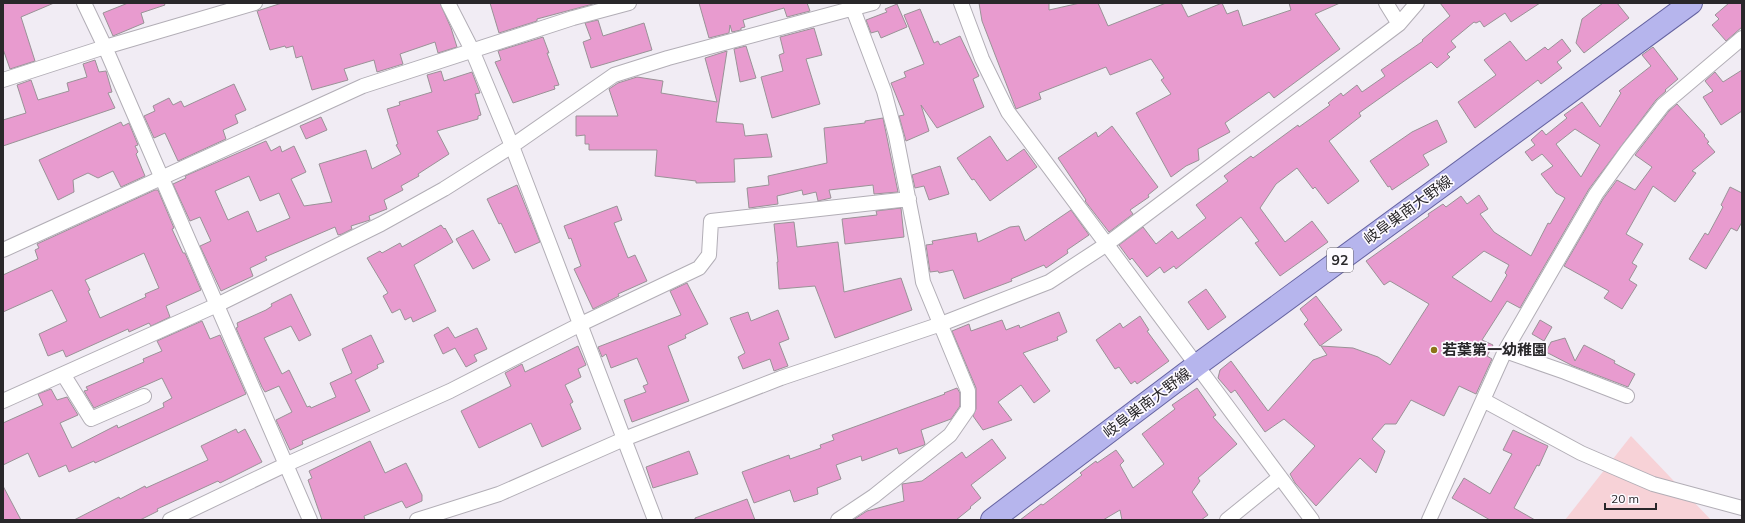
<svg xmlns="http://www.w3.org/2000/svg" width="1745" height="523" font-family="Mulish,'Noto Sans JP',sans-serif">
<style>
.green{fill:#f7d2d7}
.building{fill:#e89bcf;stroke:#9a9297;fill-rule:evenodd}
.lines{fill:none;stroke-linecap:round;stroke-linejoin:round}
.street-casing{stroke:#b2aeb6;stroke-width:16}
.primary-casing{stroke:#6563a1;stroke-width:24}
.street{stroke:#fff;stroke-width:14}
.primary{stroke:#b6b5ed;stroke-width:22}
.poi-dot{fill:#8c7417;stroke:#fdfaff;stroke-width:1.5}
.labels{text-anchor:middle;stroke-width:3.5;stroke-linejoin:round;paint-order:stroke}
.shield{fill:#fdfaff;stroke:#69666a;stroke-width:1}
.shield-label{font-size:14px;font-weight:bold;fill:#29272a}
.street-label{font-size:15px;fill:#29272a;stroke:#fdfaff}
.poi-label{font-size:15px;font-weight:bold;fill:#29272a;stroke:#fdfaff;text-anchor:start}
</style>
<rect width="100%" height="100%" fill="#f1ecf4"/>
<path class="green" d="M1631,436l80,84h-146z"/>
<path class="building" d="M3,3h51l-33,14 14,44 -25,8 -7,-20z
M128,3h36l1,2 -24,8 3,10 -31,13 -10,-23z
M282,3h158l11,25 6,19 -19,6 -3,-11 -35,12 3,10 -26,8 -3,-12 -30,9 4,11 -36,10 -10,-34 -6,2 -3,-12 -7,2 -1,-2 -15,4 -13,-39z
M490,3h102l1,1 -56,15v2l-38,12z
M699,3h108l3,8 -23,6 -3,-9 -41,12 2,7 -4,1v2l-9,2 -2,-7 -1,8 -20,5z
M979,3h70v7l31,-7h18l10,23 58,-23h15l7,14 34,-14 5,11 11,-4 5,16 48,-16 -2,-7h51l-25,11 25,35 -66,49 -5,-6 -44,31 5,9 -32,17 1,11 -13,6 -15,11 -35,-64 35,-19 -10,-14 3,-2 -13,-19 -41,16 -4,-8 -67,26 2,6 -25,10 -34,-88z
M1440,3h100l-29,19 -6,-9 -21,14 -4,-6 -4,2 -2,-1 -23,19 5,6 -9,7 3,3 -13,11 -6,-6 -72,51 2,3 -32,25 30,40 -31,23 -13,-17 -2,2 -16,-21 -21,16 -16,24 25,34 27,-21 16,21 -48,34 -25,-33 4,-2 -18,-24 -65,52 -2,-3 -10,7 -4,-6 -13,10 -15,-19 -2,2 -11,-15 24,-18 13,17 16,-13 6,8 28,-21 -10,-13 32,-24 -4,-5 27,-20 2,2 45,-33 1,2 31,-22 -2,-2 13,-10 2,3 14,-11 5,7 23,-16 -4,-6 42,-29 -1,-1 28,-24z
M1603,3h14l12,15 -45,35 -8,-10 6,-24z
M1729,3h13v24l-16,14 -14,-16 7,-6 -4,-4z
M897,4l10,23 -26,11 -3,-7 -7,2 -5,-13 21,-8 -2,-3z
M920,9l14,34 4,-2 2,4 20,-9 19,40 -6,3 11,28 -47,21 -16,-23 8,26 -23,10 -7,-25 5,-1 -13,-32 15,-6 -2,-5 20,-8 -20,-49z
M598,20l5,16 41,-13 8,27 -61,18 -8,-26 8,-3 -6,-16z
M814,28l8,27 -16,4 14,45 -48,14 -11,-41 22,-6 -4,-16 5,-2 -4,-16z
M543,37l6,16h-2l12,32 -5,1 1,3 -42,14 -18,-41 6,-2 -3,-9z
M1562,39l9,12 -14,11 5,6 -21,16 -3,-4 -63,48 -17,-26 38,-27 -12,-15 26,-19 16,20 19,-14 3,3z
M746,46l10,32 -16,4 -6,-33z
M1653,47l25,32 -13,11 1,1 -10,9 -67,89 -69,119 -13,-7 -25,39 11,5 -6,11 5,3 -16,35 -17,-8 -15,30 -33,-16 -15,24h-11l-13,15 13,12 -9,22 -16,-15 -44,48 -21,-23 -5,-9 25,-28 -31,-27 -19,13 -30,-42 -4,3 -13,-15 2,-8 11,-9 37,50 45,-51 14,-5 -6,-9 32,2 25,9 12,8 39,-61 -39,-23 -6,4 -18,-24 63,-45 -1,-2 15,-10 3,3 15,-11 6,8 12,-9 9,14 -8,5 14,18 37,24 17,-33 2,1 15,-26 -9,-5 -15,-19 12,-8 -11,-12 -10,7 -7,-9 10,-7 -4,-5 11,-10 4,5 21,-17 -3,-3 18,-13 18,25 21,-34 -2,-2 32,-25 -9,-11zM1575,129l25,16 -19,32 -25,-33zM1484,251l25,14 -4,8 2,2 -16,27 -39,-25z
M727,51l-11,71 27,2 2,12 22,-2 5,23 -38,2 1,23 -39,1v-2l-41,-5 2,-26h-68v-6h-4v-9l-9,1v-20h42l-9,-27 9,-6 19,-6 26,4 -2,12 56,9 -12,-44z
M95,60l4,12 7,-1 6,21 -4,1 7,15 -112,38v-26l23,-7 -9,-28 14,-5 7,20 31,-9 -2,-8 20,-6 -4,-13z
M1742,70v41l-21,14 -18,-28 10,-6 -8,-10 10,-9 8,10z
M441,71l3,10 28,-9 8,21 -5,1 6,21 -3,1v3l-41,12 12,23 -31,20 1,2 -18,10 2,4 -19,10 3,9 -18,7 1,4 -19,6 1,3 -10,5 -4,1 -3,-8 -70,30 2,3 -17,8 3,8 -32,15 -21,-45 11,-5 -11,-24 -10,4 -17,-37 13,-6 -1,-2 81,-35 5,10 9,-5 2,6 12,-6 12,26 -15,7 13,27 28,-4 -13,-38 47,-14 6,19 29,-15 -5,-9 2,-1 -11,-35 13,-4 -1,-3 33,-10 -5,-17zM249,176l11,25 19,-8 11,25 -33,14 -9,-21 -20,9 -13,-29z
M234,84l12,26 -11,5 3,8 -15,7 3,9 -48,22 -13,-28 -11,5 -10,-22 11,-5 -2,-5 16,-8 4,7 8,-4 3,6z
M1677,104l28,31 -1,1 5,6 -2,1 8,9 -23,19 4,2 -21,29 -22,-16 -27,48 17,10 -11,19 5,3 -8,14 8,5 -15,24 -18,-11 5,-7 -45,-25 39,-67 14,-19 18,10 17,-23 -17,-12 34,-44z
M321,117l6,13 -21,9 -6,-13z
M883,118l15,74 -24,2 -1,-9 -44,5 2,8 -13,3 -2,-9 -13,3 -1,-5 -25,6 1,8 -29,4 -2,-20 22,-3 -1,-9 59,-13 -3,-35 41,-5v-2z
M1437,120l10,22 -24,13 6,10 -37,25 -2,-4 -2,1 -18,-26 42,-29z
M121,122l2,4 6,-3 9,22 -3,1 3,6 -2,2 9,22 -24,11 -8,-16 -15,7 -10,-5 -15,7 1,12 -16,8 -19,-40z
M1112,126l46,61 -10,8 1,2 -19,13 3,4 -24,18 -24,-31 1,-1 -28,-42 38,-26 2,5z
M990,136l17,25 17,-12 13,18 -47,34 -16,-22 -2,1 -15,-22z
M940,166l9,28 -20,6 -5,-14 -9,2 -3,-13z
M517,185l23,57 -25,11 -14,-30 -2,1 -12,-25z
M1730,187l12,6v29l-5,9 -6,-3 -25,41 -17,-10 16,-26 3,2 15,-28 -2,-2z
M155,190h3l16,38 -2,1 11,24h2l16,37 -35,16 4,11 -19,9 -2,-3 -20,9 -1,-3 -62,28 -3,-7 -15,6 -9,-22 28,-13 -15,-31 -49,22v-37l35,-16 -3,-9 4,-2 -2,-4zM144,253l15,35 -14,6 1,3 -46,21 -12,-27 2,-1 -5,-10z
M617,206l5,14 -8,3 14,35 7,-3 12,26 -29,13 1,2 -26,13 -19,-40 7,-3 -10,-28 -2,1 -5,-13z
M901,208l3,29 -59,7 -3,-25 35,-4 -1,-4z
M1071,210l18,25 -22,15 1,3 -22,15 -2,-3 -33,14 1,2 -48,18 -11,-29 -14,3 -1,-2 -8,1 -4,-27 7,-1 -1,-3 44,-8 2,9 32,-15 9,-1 6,15z
M794,222l3,25 41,-5 6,50 57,-14 11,32 -77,28 -20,-52 -36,3 -2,-27h1l-4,-38z
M441,225l3,4 1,-1 8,14 -39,23 22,46 -23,11 -2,-5 -6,3 -5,-11 -8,4 -9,-17 5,-3 -21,-35 13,-7 2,2 18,-10 2,4z
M473,230l17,30 -17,9 -17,-30z
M687,283l21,41 -23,11 1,3 -18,8 21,55 -57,21 -8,-22 22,-8 -3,-6 5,-2 -11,-26 -26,10 -5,-14 -4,3 -4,-10 83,-32 -11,-24z
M1206,289l20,28 -18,13 -20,-28z
M291,294l20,41 -12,6 -8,-15 -27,12 18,36 7,-4 18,37 3,-1 1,2 25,-11 -6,-14 22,-10 -10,-24 29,-14 13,27 -7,3 1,3 -23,12 15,31 -68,30 1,3 -13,6 -14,-30 16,-8 -13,-26 -14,6 -3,-5 -26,-59 2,-1 -1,-4 29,-13 6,-4 -1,-2z
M1316,296l26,34 -22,16 -16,-22 4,-4 -8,-11z
M778,310l11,29 -10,4 9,23 -14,5 -4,-12 -27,10 -5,-12 7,-4 -15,-35 18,-6 3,9z
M1059,312l8,20 -10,5 1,3 -35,13 27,38 -16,12 -13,-18 -23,17 14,18 -29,10 -10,-14 3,-7v-21l-24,-57 17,-7 2,7 31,-11 4,10 13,-5 1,3z
M1140,316l9,14 -2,1 22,30 -32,23 -2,-3 -4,3 -12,-17 -4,2 -19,-29 24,-17 3,5z
M1540,320l12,7 -8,14 -12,-7z
M202,321l8,18 10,-4 26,59 -151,69 -1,-2 -25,11 -3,-7 -27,12 -11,-24 -25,12v-42l40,-18 -5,-11 13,-5 6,11 10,-3 11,18 -18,8 12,25 45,-23 1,3 46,-21 -1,-4 9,-5 -10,-20 -68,30 -10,-17 4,-1 -2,-3 58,-25 -1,-3 19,-8 -5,-10z
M448,327l7,11 22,-10 10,21 -13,6 3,6 -11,6 -11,-19 -12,6 -9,-19z
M1565,338l10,23 9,-16 31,16 -1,2 21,11 -7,13 -55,-21 -27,-14 5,-10z
M578,346l8,19 -8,4 3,8 -16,8 8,17 -3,2 11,25 -39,18 -11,-24 -52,25 -18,-37 50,-25 -6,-13 17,-9 3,8z
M957,388l3,5v13l-9,13 -30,11 4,14 -1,1 -25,9 -2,-6 -35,13 -1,-5 -25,9 5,14 -24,9 1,6 -24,8 -4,-12 -36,13 -12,-31 47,-17 1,4 31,-11 -1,-3 14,-5 -2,-5 113,-41 -1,-1z
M1197,388l19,27 -3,2 24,27 -39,34 2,3 -8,11 16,23 -7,5h-79l-2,-10 -17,10h-83l21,-16 2,1 21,-16 18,-14 -2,-2 16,-12 1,2 19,-13 8,11 -4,4 13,23 31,-24 -22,-30 33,-25 -3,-4z
M236,429l2,4 7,-4 17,33 -42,21 -2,-2 -61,28 1,2 -18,9h-66l45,-23 1,2 25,-13 1,2 62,-28 -7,-14z
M1513,430l35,16 -9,20 -2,-1 -23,43 21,12h-45l-38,-22 12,-20 26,16 22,-40 -9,-4z
M992,439l14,19 -35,27 10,13 -11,9 1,1 -15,12h-103l14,-9 37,-10 -2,-17 20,-3 40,-29 4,6z
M370,441l15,32 21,-10 16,32v6l-16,7 -4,-7 -38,15 1,4h-43l-14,-40 4,-2 -3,-7z
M689,451l9,23 -45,14 -7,-21z
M3,486l18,34h-18z
M747,499l8,21h-60v-2z"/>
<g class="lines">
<defs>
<path id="street" d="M84,3l21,44 205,473
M448,3l24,47 40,96 143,374
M961,3l21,56 26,53 304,408
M1386,3l13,21
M3,80l102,-33 150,-44
M3,250l360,-164 210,-68 56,-15
M1505,351l60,21 62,24
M63,374l28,45 53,-23
M1483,400l98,53 72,31 89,24
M3,401l214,-96 164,-81 63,-35 68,-43 102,-71 54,-17 205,-55
M170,520l115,-55 165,-74 131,-67 118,-56 10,-13 2,-34 198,-22
M417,520l82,-26 125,-55 157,-61 160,-54 108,-42 58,-38 292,-220 18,-21
M838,520l36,-24 76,-61 18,-26v-18l-45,-109 -6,-39 -21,-107 -12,-45 -31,-82
M1227,520l53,-43
M1429,520l76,-169 91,-157 31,-43 36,-46 79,-67"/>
<path id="primary" d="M992,520l205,-155 494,-362"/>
</defs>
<use href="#street" class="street-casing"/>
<use href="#primary" class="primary-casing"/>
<use href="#street" class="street"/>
<use href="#primary" class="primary"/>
</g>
<circle class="poi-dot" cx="1434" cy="350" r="4"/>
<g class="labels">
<rect class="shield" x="1327" y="248" width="26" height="24" rx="3"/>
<g class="shield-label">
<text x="1340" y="265">92</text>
</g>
<g class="street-label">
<text transform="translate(1408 210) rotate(-36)" y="5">岐阜巣南大野線</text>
<text transform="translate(1147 403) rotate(-37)" y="5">岐阜巣南大野線</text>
</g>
<g class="poi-label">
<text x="1442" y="355">若葉第一幼稚園</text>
</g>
</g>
<rect width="1745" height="523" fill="none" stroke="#29272a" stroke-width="8"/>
<path d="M1605 503v6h51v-6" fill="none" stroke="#29272a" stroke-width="2"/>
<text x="1611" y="503" font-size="12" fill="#29272a" stroke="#fdfaff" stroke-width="3" paint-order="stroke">20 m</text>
</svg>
